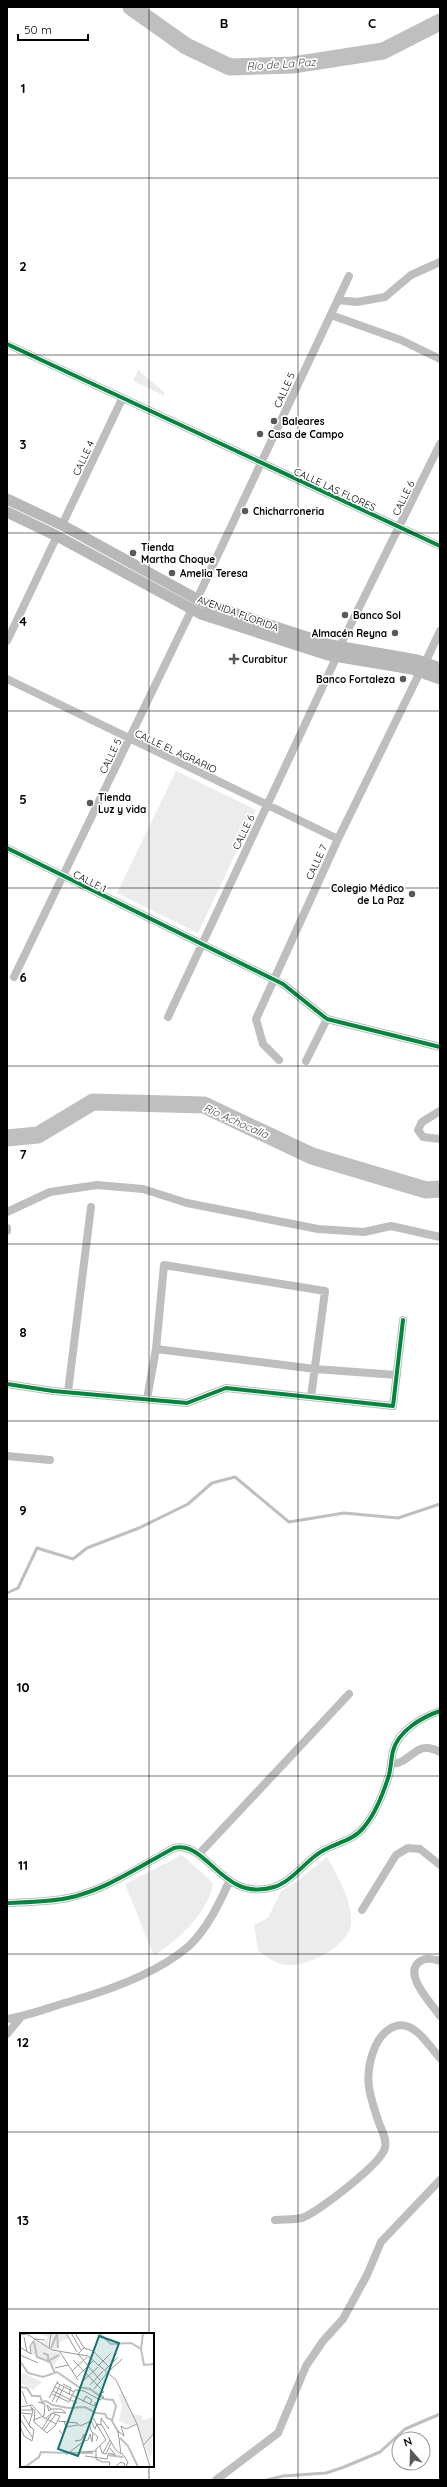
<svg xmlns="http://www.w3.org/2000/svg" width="447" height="2487" font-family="Quicksand,sans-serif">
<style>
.green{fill:#ececec}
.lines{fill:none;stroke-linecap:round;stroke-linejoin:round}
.stream{stroke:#bfbfbf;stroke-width:3}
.river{stroke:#bfbfbf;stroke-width:17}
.street{stroke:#bebebe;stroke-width:8}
.secondary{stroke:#b8b8b8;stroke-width:11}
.cycleway-casing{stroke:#fff;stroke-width:6}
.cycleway{stroke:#00873e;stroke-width:4}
.grid{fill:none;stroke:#000;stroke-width:1;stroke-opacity:0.55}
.poi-dot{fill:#595959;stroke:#fff;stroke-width:1.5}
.labels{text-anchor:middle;stroke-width:3.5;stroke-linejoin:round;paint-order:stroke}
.street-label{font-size:10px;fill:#000;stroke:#fff}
.poi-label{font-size:10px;font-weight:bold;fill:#000;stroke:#fff;text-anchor:start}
.water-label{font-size:11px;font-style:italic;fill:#444;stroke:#fff}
.inset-river{fill:none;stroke:#bfbfbf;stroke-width:2}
.inset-road{fill:none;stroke:#999;stroke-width:1}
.view{fill:#0f766e;fill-opacity:0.15;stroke:#0f766e;stroke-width:2}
.inset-edge{fill:none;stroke:#000;stroke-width:2}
.grid-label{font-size:13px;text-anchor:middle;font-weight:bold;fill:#000;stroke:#fff;stroke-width:3.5;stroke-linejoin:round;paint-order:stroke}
</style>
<rect width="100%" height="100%" fill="#fff"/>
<path class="green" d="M138,370l27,23 -2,2 -30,-14z
M176,771l80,39 -58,123 -81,-40z
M182,1855l31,28c-4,30 -36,57 -59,73l-29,-72z
M327,1857c10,18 26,46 24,66 -1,24 -50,48 -71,41 -8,-3 -15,-9 -22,-13l-4,-26 14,-7 13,-27 14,-8z"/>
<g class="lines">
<path class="stream" d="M7,1593l11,-5 19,-40 36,11 14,-11 52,-20 49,-24 24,-21 23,-6 54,45 55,-9 54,5 42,-14
M267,2480l16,-4 43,-3 18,-6 36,-15 25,-23 35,-15"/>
<path class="river" d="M131,7l55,39 44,21 63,-2 90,-14 57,-29
M7,1138l31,-3 55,-33 111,3 108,51 114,34 14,-1"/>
<path class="street" d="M338,300l19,2 28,-5 26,-22 29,-13
M331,315l70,25 39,19
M7,344l433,202
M62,525l60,-126
M197,599l152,-323
M7,641l50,-105
M340,646l100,-202
M425,663l15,-32
M7,679l331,160
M7,848l276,136 44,35 113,28
M14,977l178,-368
M168,1017l169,-361
M279,1060l-16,-16 -7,-25 82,-180 82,-167
M306,1061l21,-42
M440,1111l-18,11 -4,8 5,7 17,2
M7,1212l43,-20 47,-7 46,4 44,14 131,26 46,3 27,-6 49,11
M7,1231v-3
M156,1349l159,20 82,6
M7,1384l46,7 134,12 39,-15 167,18 10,-86
M68,1392l23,-185
M147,1399l9,-50 8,-84 161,26 -14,106
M7,1456l43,4
M391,1764c21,0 24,-26 49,-12
M199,1854l150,-160
M7,1903c20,-1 41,-1 61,-5 38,-8 72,-32 106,-50 34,-8 48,55 100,39 16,-5 28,-21 41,-31 15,-13 37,-13 49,-29 11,-13 20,-36 25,-52 2,-8 2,-16 4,-24 5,-20 29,-34 47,-40
M362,1910l34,-55 12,-7 12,1 20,16
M440,1961c-7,-2 -14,-4 -21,1 -16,13 13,42 21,54
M7,2019c22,-3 40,-11 61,-17 39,-11 90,-29 121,-56 18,-17 30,-42 40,-64
M7,2034l14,-17
M275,2220c8,-1 19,0 27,-2 16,-6 79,-54 83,-70 2,-9 -3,-17 -6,-25 -10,-29 -16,-47 -4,-76 4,-9 11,-18 21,-21 19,-5 33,20 44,32
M216,2480l62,-47 28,-67 17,-25 20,-22 24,-44 14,-33 59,-62"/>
<path class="secondary" d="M7,499l55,26 144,79 125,41 86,15 23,8
M7,512l50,24 144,78 127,41 84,14 28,10"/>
<defs>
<path id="cycleway" d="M7,344l433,202
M7,848l276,136 44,35 113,28
M7,1384l46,7 134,12 39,-15 167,18 10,-86
M7,1903c20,-1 41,-1 61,-5 38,-8 72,-32 106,-50 34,-8 48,55 100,39 16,-5 28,-21 41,-31 15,-13 37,-13 49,-29 11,-13 20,-36 25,-52 2,-8 2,-16 4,-24 5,-20 29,-34 47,-40"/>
</defs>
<use href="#cycleway" class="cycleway-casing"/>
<use href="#cycleway" class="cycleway"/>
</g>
<path class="grid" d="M149,7v2327M298,7v2473M7,178h433M7,355h433M7,533h433M7,711h433M7,888h433M7,1066h433M7,1244h433M7,1421h433M7,1599h433M7,1776h433M7,1954h433M7,2132h433M7,2309h433M149,2466v14"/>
<g class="poi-dot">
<circle cx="274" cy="421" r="4"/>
<circle cx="260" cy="434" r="4"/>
<circle cx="245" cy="511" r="4"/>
<circle cx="133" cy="553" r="4"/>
<circle cx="172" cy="573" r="4"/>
<circle cx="345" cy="615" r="4"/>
<circle cx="395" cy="633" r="4"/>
<path d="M232 653h4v4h4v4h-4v4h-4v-4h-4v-4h4z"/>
<circle cx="403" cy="679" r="4"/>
<circle cx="90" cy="803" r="4"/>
<circle cx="412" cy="894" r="4"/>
</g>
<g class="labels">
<g class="street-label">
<text transform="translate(284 390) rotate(-66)" y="4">CALLE 5</text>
<text transform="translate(83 458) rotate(-65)" y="4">CALLE 4</text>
<text transform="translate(335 489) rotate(25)" y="4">CALLE LAS FLORES</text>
<text transform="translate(403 498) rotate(-64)" y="4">CALLE 6</text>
<text transform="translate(238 613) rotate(20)" y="4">AVENIDA FLORIDA</text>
<text transform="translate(176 751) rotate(25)" y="4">CALLE EL AGRARIO</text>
<text transform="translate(110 756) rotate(-64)" y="4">CALLE 5</text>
<text transform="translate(243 832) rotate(-64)" y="4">CALLE 6</text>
<text transform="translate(316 862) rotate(-66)" y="4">CALLE 7</text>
<text transform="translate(90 881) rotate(27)" y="4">CALLE 1</text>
</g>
<g class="poi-label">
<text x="282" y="425">Baleares</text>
<text x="268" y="438">Casa de Campo</text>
<text x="253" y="515">Chicharroneria</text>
<text x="141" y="551">Tienda<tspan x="141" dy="12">Martha Choque</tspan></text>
<text x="180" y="577">Amelia Teresa</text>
<text x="353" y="619">Banco Sol</text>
<text x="387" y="637" text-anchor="end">Almacén Reyna</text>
<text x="242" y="663">Curabitur</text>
<text x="395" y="683" text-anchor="end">Banco Fortaleza</text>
<text x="98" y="801">Tienda<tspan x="98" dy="12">Luz y vida</tspan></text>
<text x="404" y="892" text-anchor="end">Colegio Médico<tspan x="404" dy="12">de La Paz</tspan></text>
</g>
<g class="water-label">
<text transform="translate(281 64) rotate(-4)" y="4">Río de La Paz</text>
<text transform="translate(236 1121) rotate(24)" y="4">Río Achocalla</text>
</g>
</g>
<g transform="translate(20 2333)">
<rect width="134" height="134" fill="#fff"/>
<path d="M15,0h31l3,5 -9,4 -4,9 -6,-2 2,-12 -4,4 1,6 -3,-1 5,5 11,3 -10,13 -2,-5 -19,-8 -1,-7 4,-6 11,5 -8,-6 7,3 4,-6zM0,39l21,9 1,1 -9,8 -13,-8zM102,60l14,30 -5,3 -12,-5 3,-14 -4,-13zM113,82h8l2,5 11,-3v16l-10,12zM132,103v18l-3,4 -4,-12z" fill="#ececec"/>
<path class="inset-river" d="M37,0l1,15M79,0l12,11 20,-1 10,6 3,16 10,-1M14,9l3,15 13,5 5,11M31,15l6,-14M121,17l2,-17M23,20l5,2v6l11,-6M0,28l8,12 15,4 14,-5 22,15 11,2 14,10 9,1 3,6 -4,15 7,12M0,54l7,1 5,8h8l2,6 4,-1 7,4 15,3 17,-1 11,6 9,1 2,4 5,2M100,105l8,8 10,21M51,120h22M87,122l16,2M5,134l14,-10 2,-5 27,1"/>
<path class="inset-road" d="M46,0l11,19M51,0l10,17M55,0l9,15M0,2l7,-1 25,16 36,6 28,24 21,44 13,43M4,4l3,15M0,14l11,7M29,15l2,-15M64,15l-6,6 22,26M64,15l9,3 18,18M40,19l18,28M11,21l-1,-8 5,-7 10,1M0,22l18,8M78,33l12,-12M35,35l13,-3M85,37l13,-13M52,38l15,-14M88,39l14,-13M57,44l16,-16M64,47l14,-13M37,50l17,9M43,51l8,4 -2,6M70,52l13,-14M35,54l39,19 2,-4M74,56l13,-16M2,58l5,13M33,58l24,12M32,61l17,8 6,-12 9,1 16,9 4,-3 -5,-3 5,-2 -31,-32M29,65l9,-17M32,69l8,-17M36,69l8,-15M63,69l3,-6 6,4 -2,4M10,73l5,5 -1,11 13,11 8,-7 5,-10 -8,-3 -7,6M0,74l12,-2 11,12 13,7M31,76l-2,2 -2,-6 4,4h10l5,4M0,77h13M33,79l13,1M0,80l12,1M3,82l8,13M73,85l13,22M0,86l13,19M13,87l11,-4 1,-12 -7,-2M38,88l19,2 3,3 11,-5 4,8 2,-5M44,88l2,6 12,-2M69,89l2,9 7,6 -2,4M77,91l5,1 13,24 6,5 -3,-23M81,92v-7l8,11 -1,-2M0,93l4,10 8,5 2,-11 -5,-5 4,-14 -2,-3M22,96l10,-16M24,97l12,-16M39,97l4,5 2,-8M98,98l6,5 -3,-10 5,3 11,-5M86,107l-10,9v10l6,3h8l-1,5M55,108l6,-1 3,-6v7l4,-1 2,-6 2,8 1,-9M124,112l10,-12M80,113l2,7 4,1 5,-11M61,119l15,-1M83,120l7,-13M88,120l7,2 -5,-7M102,120l6,9 -2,5M46,122l18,-14M65,123l22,3 1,-3M95,134l6,-5 4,2 -1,3"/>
<path class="view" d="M79,3l20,7 -41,113 -20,-7z"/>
<rect width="134" height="134" class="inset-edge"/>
</g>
<g class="grid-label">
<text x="224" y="28">B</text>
<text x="372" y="28">C</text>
<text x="23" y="93">1</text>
<text x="23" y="271">2</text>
<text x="23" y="449">3</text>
<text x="23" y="626">4</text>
<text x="23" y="804">5</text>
<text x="23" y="982">6</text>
<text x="23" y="1159">7</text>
<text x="23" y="1337">8</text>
<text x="23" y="1515">9</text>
<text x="23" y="1692">10</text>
<text x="23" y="1870">11</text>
<text x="23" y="2047">12</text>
<text x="23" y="2225">13</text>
</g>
<rect width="447" height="2487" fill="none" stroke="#000000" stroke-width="16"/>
<g transform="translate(411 2451) rotate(340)"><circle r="19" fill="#ffffff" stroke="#999999"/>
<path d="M0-3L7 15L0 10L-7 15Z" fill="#595959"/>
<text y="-6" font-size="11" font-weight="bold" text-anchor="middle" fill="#000000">N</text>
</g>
<path d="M18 34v6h70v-6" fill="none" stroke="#000000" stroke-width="2"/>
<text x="24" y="34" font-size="12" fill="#000000" stroke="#ffffff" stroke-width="3" paint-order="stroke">50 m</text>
</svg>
